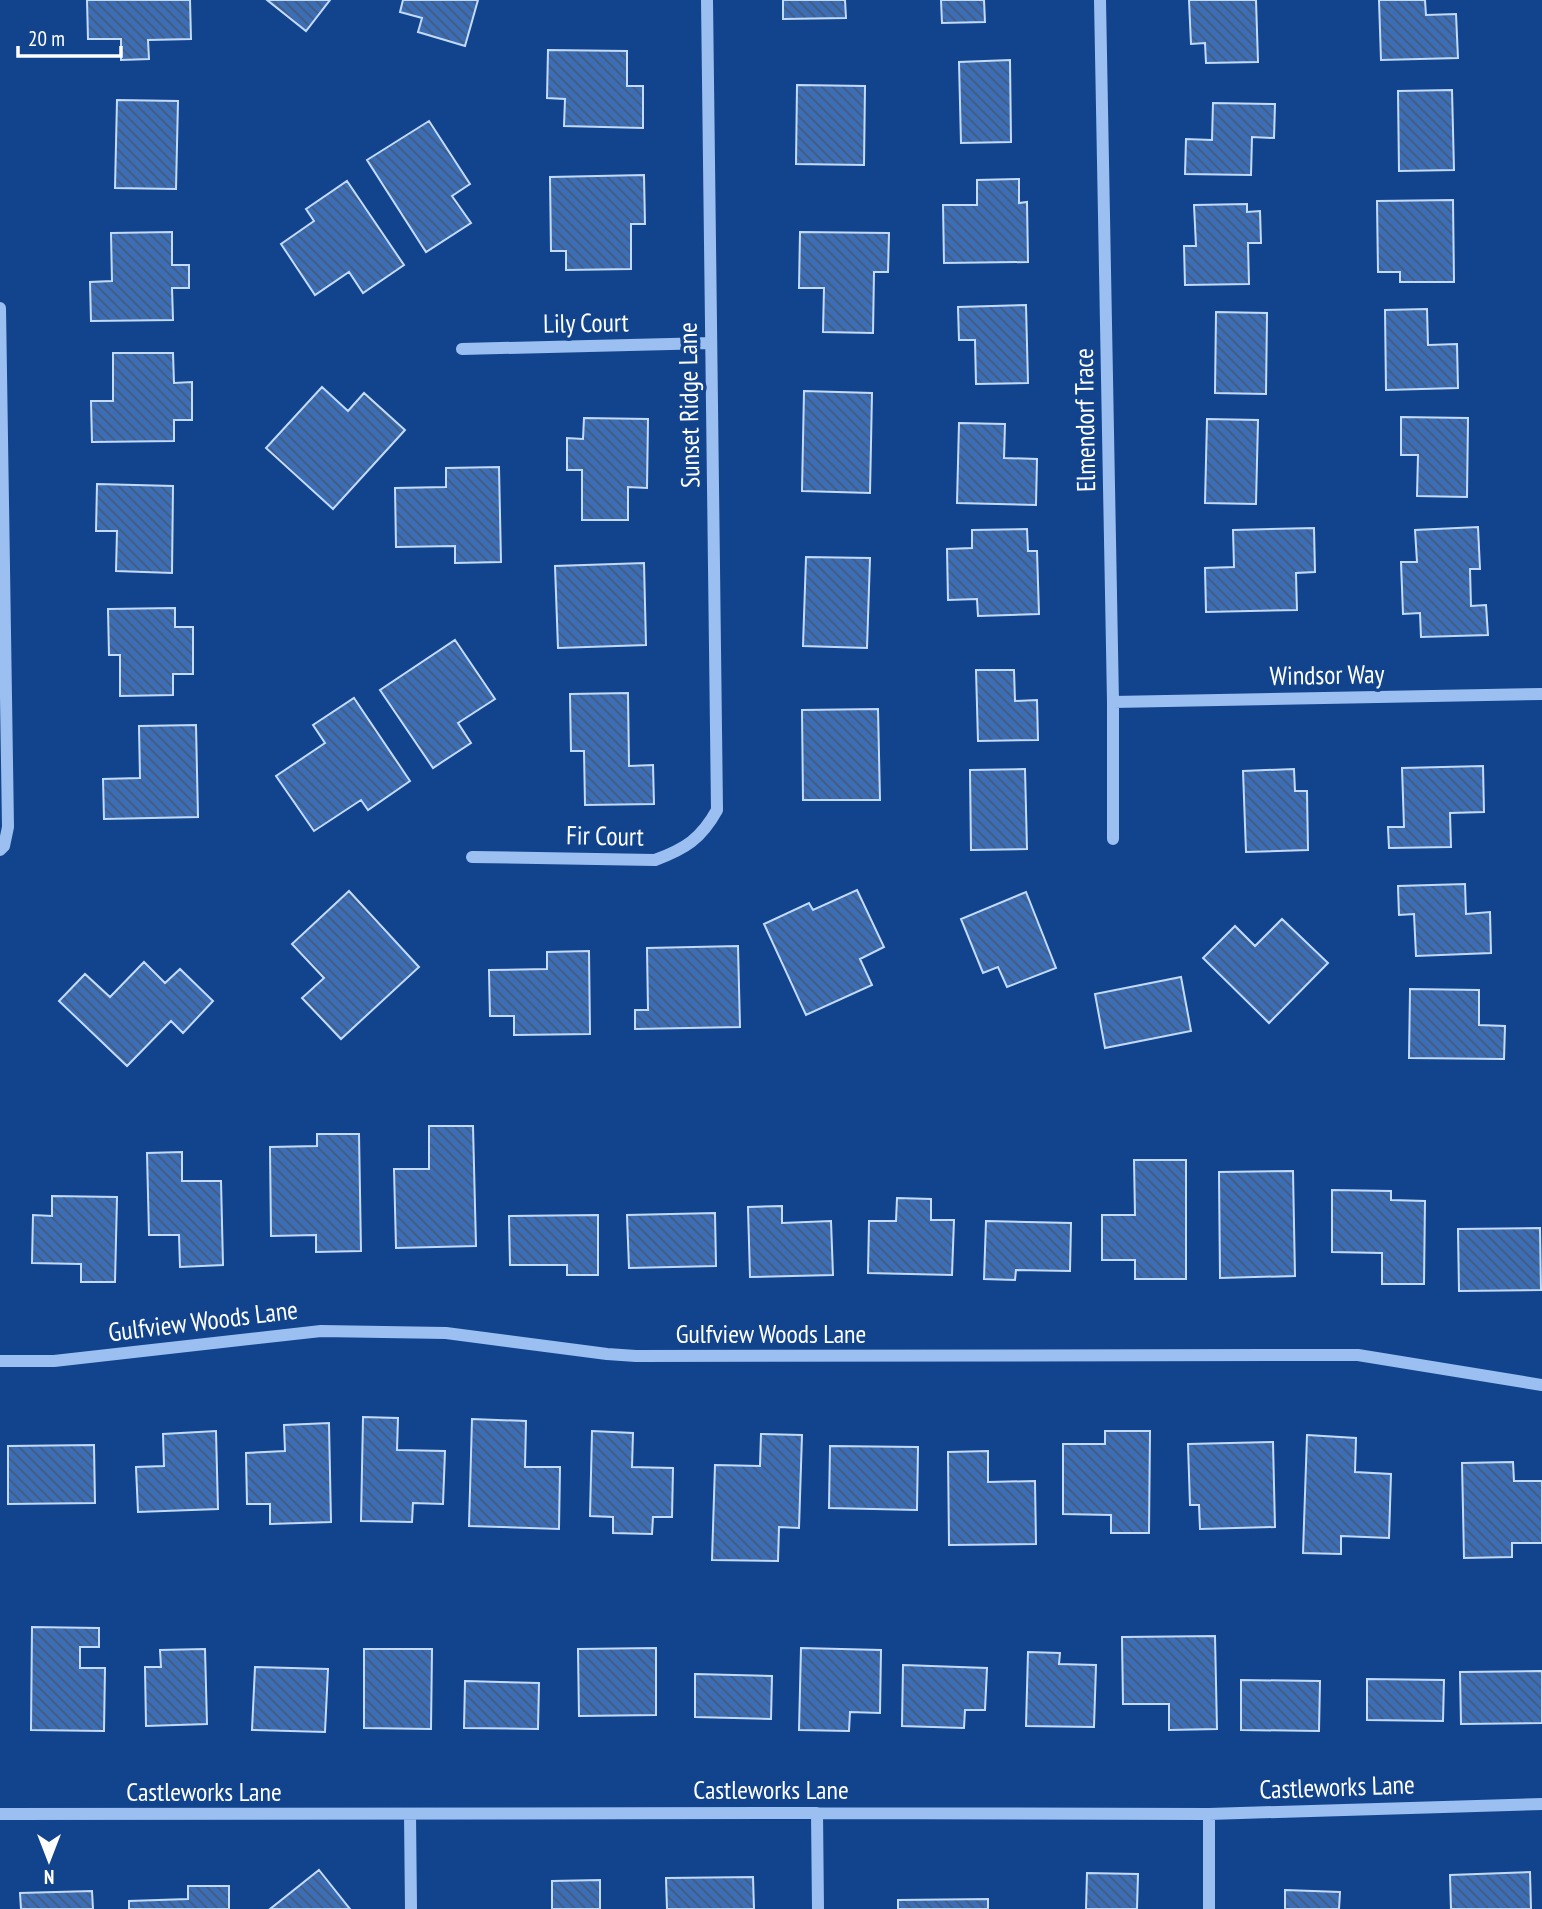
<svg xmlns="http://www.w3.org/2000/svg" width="1542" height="1909" font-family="'PT Sans Narrow',sans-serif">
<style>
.building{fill:url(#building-back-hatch);stroke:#c2dbfc;stroke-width:2}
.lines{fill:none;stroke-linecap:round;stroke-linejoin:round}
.minor{stroke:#9bbff1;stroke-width:12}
.labels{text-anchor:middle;stroke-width:7;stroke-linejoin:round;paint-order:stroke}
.street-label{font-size:26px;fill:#fff;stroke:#12448d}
</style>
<defs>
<pattern id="building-back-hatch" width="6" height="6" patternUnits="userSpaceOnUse" patternTransform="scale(1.75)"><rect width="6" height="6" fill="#3b6eb6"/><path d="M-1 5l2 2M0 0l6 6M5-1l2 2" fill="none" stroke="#455a76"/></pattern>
</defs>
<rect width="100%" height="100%" fill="#12448d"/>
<path class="building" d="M87,0h103l1,39 -43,1 1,19 -28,1v-21h-33z
M267,0h63l-24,31z
M403,0h75l-13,46 -47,-14 4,-14 -22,-6z
M783,0h62l1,18 -63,1z
M941,0h43l1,22 -43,1z
M1189,0h67l2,62 -52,1 -1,-20 -14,1z
M1379,0h46l1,15 30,-1 2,44 -77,2z
M548,50l79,1v35h16v42l-79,-2 1,-27 -18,-1z
M1010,60l1,82 -50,1 -2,-81z
M797,85l68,1 -1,79 -68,-1z
M1452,90l2,80 -55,1 -1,-80z
M117,100l61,1 -2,88 -61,-1z
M1213,103l62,1 -1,34 -22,-1 -1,38 -66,-1 1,-35 26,1z
M429,121l41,63 -18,12 19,27 -45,29 -59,-92z
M644,175l1,49h-14v45l-65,1v-19h-15l-1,-74z
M1019,179v24l8,-1 1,60 -84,1 -1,-58h34v-25z
M347,181l57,84 -41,28 -14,-21 -34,23 -34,-51 33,-23 -8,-12z
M1453,200l1,82h-54v-10h-22l-1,-71z
M1247,204v8l13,-1 1,32h-13l1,41 -64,1 -1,-39h12l-2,-41z
M172,232v33h17v23h-17l1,32 -82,1 -1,-39 22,-1 -1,-48z
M800,232l89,1 -1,39h-14l-1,61 -50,-1 1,-44h-25z
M1026,305l2,78 -52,1 -1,-44h-16l-1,-33z
M1427,309l1,36 29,-1 1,44 -72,2 -1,-80z
M1216,312l51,1 -1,81 -51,-1z
M113,353h60l1,30 18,-1v38h-18v21l-82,1 -1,-41h22z
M322,387l26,24 16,-18 41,37 -72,79 -67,-61z
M804,391l68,2 -2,100 -68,-2z
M1401,417l67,1 -1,79 -50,-1 1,-41h-17z
M584,418l64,1 -1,69 -19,-1v33h-46v-50h-15v-32l16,1z
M1207,419l51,1 -2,84 -51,-1z
M959,423l46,1 -1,34 33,1 -1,46 -79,-2z
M499,467l2,95 -46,1v-17l-59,1 -1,-59 51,-1v-19z
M97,484l76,2 -1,87 -56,-2 1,-40h-21z
M1478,527l2,42h-10l1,37 15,-1 2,30 -67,2 -1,-24 -17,1 -2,-52h16l-2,-32z
M1314,528l1,44 -19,1 1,37 -91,2 -1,-44 29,-1 -1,-37z
M1027,529l1,22h9l2,63 -61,2 -1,-17 -29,1 -1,-51 25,-1v-18z
M806,557l64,1 -3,90 -64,-2z
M644,563l2,82 -88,3 -3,-82z
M175,608v19h18v47h-20v21l-53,1v-41h-11l-1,-46z
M455,640l40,59 -37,24 13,20 -38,25 -53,-78z
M976,670h38l1,31 22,-1 1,40 -60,1z
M628,693l1,73 24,-1 1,39 -69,1 -1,-54h-13l-1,-57z
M354,698l56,83 -42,29 -7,-10 -47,31 -38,-55 49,-33 -12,-18z
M878,709l2,91h-77l-1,-90z
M196,725l2,92 -94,2 -1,-40 37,-1 -1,-52z
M1483,766l1,46 -34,1 1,34 -62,1 -1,-21h16l-2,-59z
M1025,769l2,80 -56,1 -1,-80z
M1294,769l1,22h12l1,59 -62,2 -3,-81z
M1465,884l1,30 24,-2 1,41 -75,3 -2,-42 -15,1 -1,-29z
M857,890l27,57 -24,12 12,26 -66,30 -42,-91 45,-21 4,7z
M349,891l70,76 -78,72 -39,-41 22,-20 -32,-34z
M1026,892l30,76 -49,19 -9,-20 -15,6 -22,-54z
M1282,919l46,44 -59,60 -66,-65 32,-32 20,20z
M738,946l2,81 -105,2v-19h13l-1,-62z
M589,951l1,83 -76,1v-19h-24l-1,-46 58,-1v-17z
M144,962l21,21 15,-14 33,32 -30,32 -12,-12 -44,45 -68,-65 26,-27 25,23z
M1181,977l10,54 -86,17 -10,-54z
M1410,989l69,1v35l26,1 -1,33 -95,-1z
M429,1126h44l3,120 -80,2 -2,-79h35z
M317,1134h42l2,117 -45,1v-17l-45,1 -1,-89 47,-1z
M182,1152v29h39l2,84 -43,2 -1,-32h-30l-2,-82z
M1134,1160h52v119h-51v-19h-33v-45h33z
M1293,1171l2,105 -75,2 -1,-106z
M1332,1190l59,1v9l34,1 -1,83h-42v-31l-50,-1z
M52,1196l65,1 -2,85h-34v-18l-49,-1 1,-48 19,1z
M897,1198l34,1v21h23l-2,55 -84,-2 1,-52h27z
M782,1206v17l49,-2 2,54 -83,2 -2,-70z
M715,1213l1,53 -87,2 -2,-53z
M598,1215v60h-31v-10h-57l-1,-49z
M986,1221l85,2 -1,48 -54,-1 -1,10 -31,-1z
M1540,1228l1,62 -82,1 -1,-62z
M363,1417l35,1 -1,32 48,1 -2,53 -30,-1 -1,19 -51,-1z
M472,1419l54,2 -1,46h35l-1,62 -90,-3z
M329,1423l2,99 -61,2v-20h-23l-1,-51 39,-2 -1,-26z
M216,1431l2,78 -80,3 -2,-45 28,-1 -1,-32z
M592,1431l41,2 -1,34 41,1 -1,49h-19l-1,17 -39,-1v-16l-23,-1z
M1105,1431h45l-1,102h-38v-18l-48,-1v-70h42z
M761,1434l41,1 -3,93 -20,-1 -1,34 -66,-1 3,-95 45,1z
M1307,1435l49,3 -1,34 36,2 -2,64 -48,-2v18l-38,-1z
M1273,1442l2,85 -75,2 -1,-24h-9l-2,-61z
M94,1445l1,58 -87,1v-58z
M830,1446l88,1 -1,63 -88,-2z
M988,1451v31l47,-1 1,63 -87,1 -1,-93z
M1513,1462l1,19h28v62h-30v14l-48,1 -2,-95z
M32,1627l67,1v19h-19v21h25l-1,63 -73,-1z
M1215,1636l2,93 -48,1v-26h-46l-1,-67z
M656,1648v67l-77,1 -1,-67z
M801,1648l80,2 -1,63 -30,-1 -1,19 -50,-1z
M205,1649l2,75 -61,2 -1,-59h16l-1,-17z
M364,1649h68l-1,80 -67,-1z
M1028,1652l32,1 -1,11 37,1 -2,62 -68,-1z
M903,1665l84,3 -2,42h-20l-1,18 -62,-2z
M255,1667l73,2 -3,63 -73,-2z
M1542,1671v52l-81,1 -1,-52z
M695,1674l77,2 -1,43 -76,-2z
M1367,1679l77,1 -1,41 -76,-1z
M1241,1680l79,1 -1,50 -78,-1z
M465,1681l74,2 -1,46 -74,-1z
M319,1870l31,39h-80z
M1530,1872l1,37h-80l-1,-34z
M1087,1873l51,1 -1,35h-51z
M753,1877l1,32h-87l-1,-31z
M600,1880v29h-48v-28z
M188,1886h41v23h-100v-8l59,-2z
M1285,1890l55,2 -1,17h-54z
M92,1891l1,18h-72l-1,-16z
M988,1899v10h-90v-9z"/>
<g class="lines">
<path class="minor" d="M1100,0l13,702v137
M0,308l8,519 -4,19 -4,4
M462,349l249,-6
M1113,702l429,-8
M472,857l183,3c30,-11 46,-21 62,-50l-10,-810
M0,1361h54l267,-30 125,2 161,21 29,2 722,-1 184,30
M817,1813l1,96
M0,1814l817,-1 392,1 333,-10
M410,1814l1,95
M1209,1909v-95"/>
</g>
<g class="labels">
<g class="street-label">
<text transform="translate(586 323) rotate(-1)" y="9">Lily Court</text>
<text transform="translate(689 405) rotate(-91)" y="9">Sunset Ridge Lane</text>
<text transform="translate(1085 420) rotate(-91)" y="9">Elmendorf Trace</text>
<text transform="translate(1327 675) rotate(-1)" y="9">Windsor Way</text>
<text transform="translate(605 836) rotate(1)" y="9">Fir Court</text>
<text transform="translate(203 1321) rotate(-7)" y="9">Gulfview Woods Lane</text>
<text x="771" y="1343">Gulfview Woods Lane</text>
<text transform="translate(1337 1787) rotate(-2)" y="9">Castleworks Lane</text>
<text x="771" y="1799">Castleworks Lane</text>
<text x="204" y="1801">Castleworks Lane</text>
</g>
</g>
<g transform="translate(49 1860) rotate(180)" stroke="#12448d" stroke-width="5" paint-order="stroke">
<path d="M0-5L12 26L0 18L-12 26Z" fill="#ffffff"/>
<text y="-10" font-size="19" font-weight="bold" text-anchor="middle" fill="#ffffff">N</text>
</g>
<path d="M18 46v10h103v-10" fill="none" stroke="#ffffff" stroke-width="3.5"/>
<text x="28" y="46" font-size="21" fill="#ffffff" stroke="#12448d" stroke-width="5" paint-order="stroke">20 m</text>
</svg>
